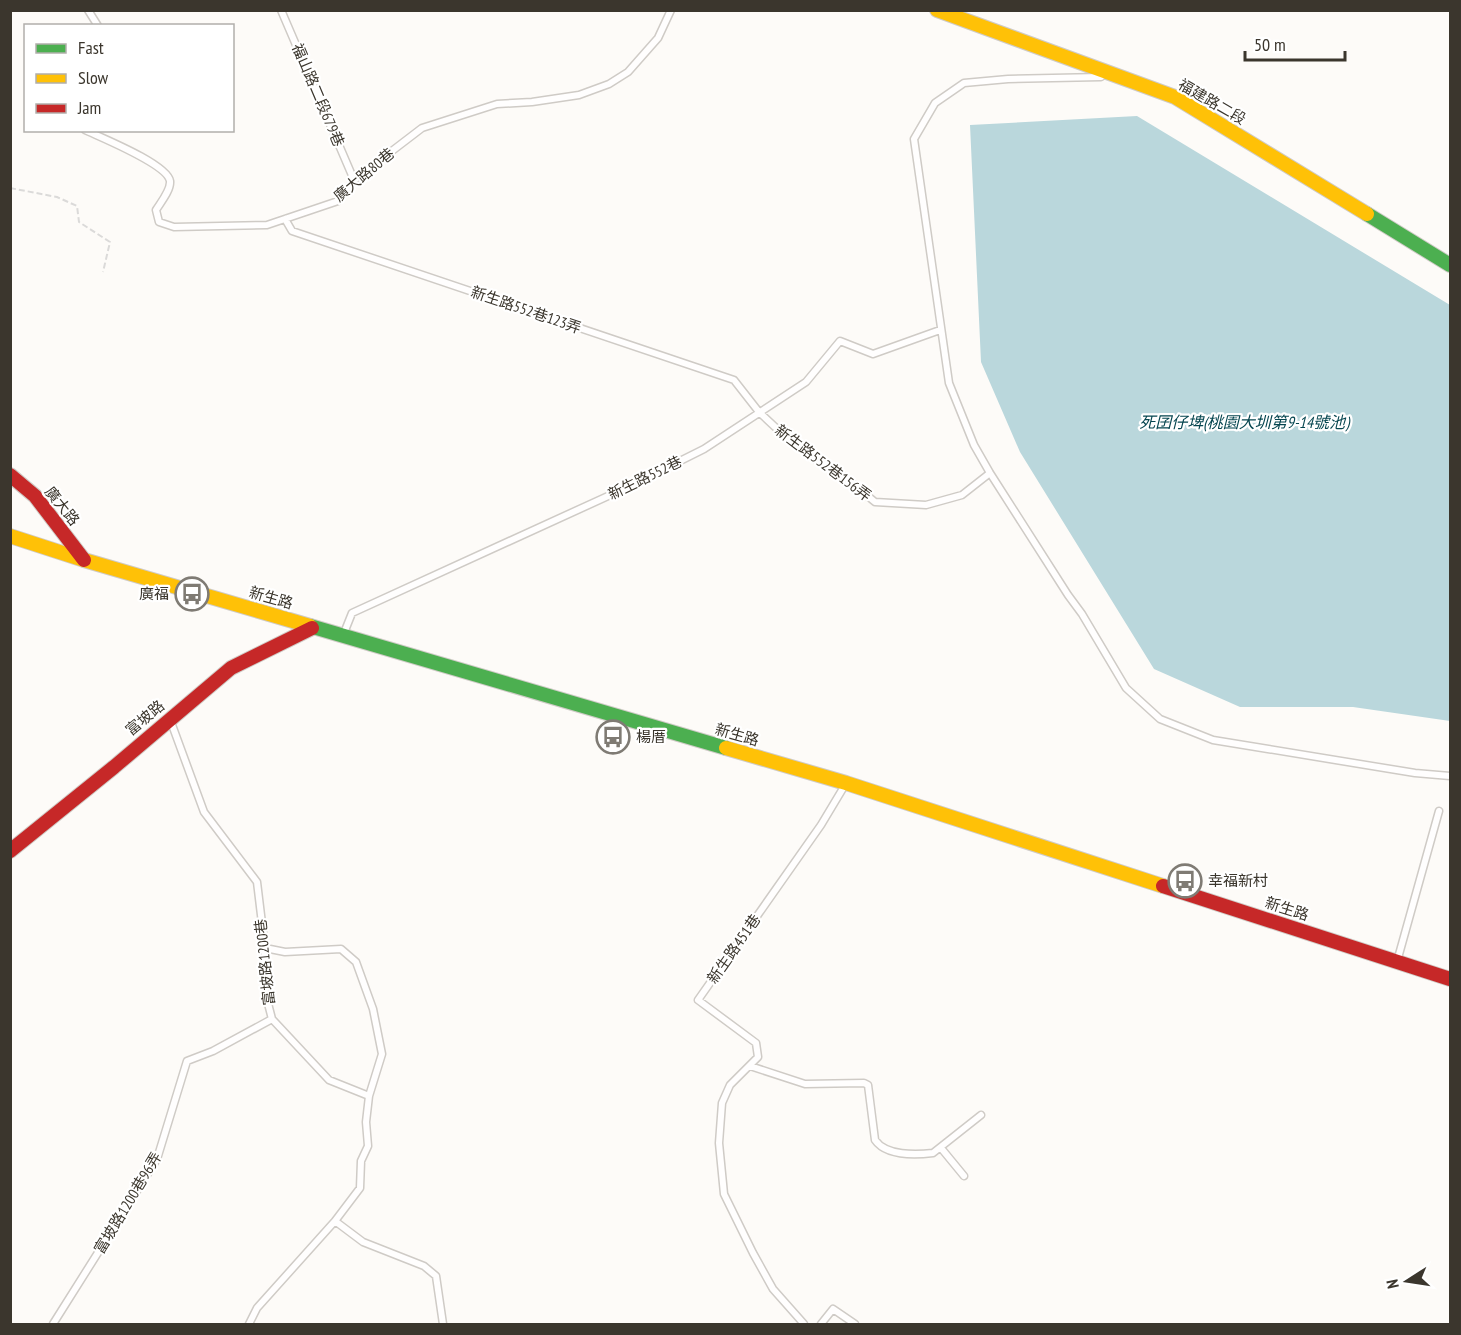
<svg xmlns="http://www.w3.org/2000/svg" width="1461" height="1335" font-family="'PT Sans Narrow','Noto Sans TC',sans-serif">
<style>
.water{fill:#bad7dc}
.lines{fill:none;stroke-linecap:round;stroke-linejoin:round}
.lane-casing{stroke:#cfcbc6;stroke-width:9}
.fast-casing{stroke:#cfcbc6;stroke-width:16}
.slow-casing{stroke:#cfcbc6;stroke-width:16}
.jam-casing{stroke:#cfcbc6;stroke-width:16}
.path{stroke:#dbdad9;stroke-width:2;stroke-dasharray:6 3;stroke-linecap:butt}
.lane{stroke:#fffefe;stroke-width:6}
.fast{stroke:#4caf50;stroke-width:14}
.slow{stroke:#ffc107;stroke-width:14}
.jam{stroke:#c62828;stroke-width:14}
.labels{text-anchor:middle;stroke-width:4.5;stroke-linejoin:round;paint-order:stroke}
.street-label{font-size:15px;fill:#3b362d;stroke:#fff}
.poi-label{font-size:15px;fill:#3b362d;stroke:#fff;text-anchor:start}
.water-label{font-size:16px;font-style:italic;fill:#05454f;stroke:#fff}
</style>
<rect width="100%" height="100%" fill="#fdfbf8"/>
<path class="water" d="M1137,116l313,189v416l-97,-14h-113l-86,-38 -134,-217 -39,-90 -11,-237z"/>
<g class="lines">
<defs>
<path id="lane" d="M88,10l10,16
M281,10l73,170
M1101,77l-93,2 -44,4 -29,20 -21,36 35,244 25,62 16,28 78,122 14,19 44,74 34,31 53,21 202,33 35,3
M85,130c17,8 82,34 85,51 1,9 -9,21 -14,29l3,12 15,5 93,-2 71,-24 16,-21 68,-52 75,-24 35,-2 47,-7 30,-11 19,-12 30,-34 13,-28
M285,219l7,12 442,149 25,32 16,15 41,33 26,15 33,27 51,3 36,-10 28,-22
M344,633l8,-20 278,-127 74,-37 102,-67 34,-41 33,13 67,-24
M171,722l33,90 53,70 8,66v44l7,27 57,61 40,16 -3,26 2,24 -7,15 -1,27 -25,33 28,21 61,24 12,10 7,48
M265,948l20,4 56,-3 15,13 17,47 9,45 -13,42
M1398,958l41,-147
M750,1066l55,18 59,-1 4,2 7,55c11,16 41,15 58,13l48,-38
M941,1148l23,28
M53,1324l104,-165 30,-98 26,-10 59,-32
M249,1324l8,-16 78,-87
M804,1324l-31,-35 -20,-36 -29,-59 -5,-51 3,-40 8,-18 28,-28 -2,-14 -58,-43 123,-175 24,-40
M821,1324l12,-15 22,15"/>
<path id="fast" d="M1367,214l83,51
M310,626l416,122"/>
<path id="slow" d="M937,10l238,87 192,117
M10,536l74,24 226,66
M726,748l120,35 317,103"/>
<path id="jam" d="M10,475l25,21 49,64
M10,851l104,-84 117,-99 81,-40
M1163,886l287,93"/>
</defs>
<use href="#lane" class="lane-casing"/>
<use href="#fast" class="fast-casing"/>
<use href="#slow" class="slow-casing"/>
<use href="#jam" class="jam-casing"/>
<path class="path" d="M10,188l47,9 20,9 2,16 31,20 -7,30"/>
<use href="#lane" class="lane"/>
<use href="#fast" class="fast"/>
<use href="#slow" class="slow"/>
<use href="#jam" class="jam"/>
</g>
<defs>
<symbol id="bus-ring" viewBox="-11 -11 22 22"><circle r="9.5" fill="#fff" stroke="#7f7b74" stroke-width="1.5"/><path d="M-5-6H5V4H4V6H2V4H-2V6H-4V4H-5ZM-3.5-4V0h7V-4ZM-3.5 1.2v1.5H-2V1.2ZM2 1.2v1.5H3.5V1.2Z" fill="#7f7b74"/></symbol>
</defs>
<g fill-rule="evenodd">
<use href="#bus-ring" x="173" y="575" width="38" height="38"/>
<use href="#bus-ring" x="594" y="718" width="38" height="38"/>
<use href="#bus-ring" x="1166" y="862" width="38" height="38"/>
</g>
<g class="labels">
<g class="street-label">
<text transform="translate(318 95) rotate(67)" y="5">福山路二段679巷</text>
<text transform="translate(1212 102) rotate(30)" y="5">福建路二段</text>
<text transform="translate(364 175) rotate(-40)" y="5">廣大路80巷</text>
<text transform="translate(526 310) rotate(19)" y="5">新生路552巷123弄</text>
<text transform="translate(823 463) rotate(37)" y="5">新生路552巷156弄</text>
<text transform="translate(645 478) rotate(-26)" y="5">新生路552巷</text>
<text transform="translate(62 506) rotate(51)" y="5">廣大路</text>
<text transform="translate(271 598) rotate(16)" y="5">新生路</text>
<text transform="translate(145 718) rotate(-40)" y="5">富坡路</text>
<text transform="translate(737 735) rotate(16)" y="5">新生路</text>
<text transform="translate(1287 909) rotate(18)" y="5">新生路</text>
<text transform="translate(734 949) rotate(-55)" y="5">新生路451巷</text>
<text transform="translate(265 962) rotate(-96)" y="5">富坡路1200巷</text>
<text transform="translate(128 1203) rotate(-59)" y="5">富坡路1200巷96弄</text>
</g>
<g class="poi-label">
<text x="169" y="599" text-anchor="end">廣福</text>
<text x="636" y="742">楊厝</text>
<text x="1208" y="886">幸福新村</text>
</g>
<g class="water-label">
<text x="1244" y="428">死囝仔埤(桃園大圳第9-14號池)</text>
</g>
</g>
<rect width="1461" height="1335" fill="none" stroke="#3b362d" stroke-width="24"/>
<rect x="24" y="24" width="210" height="108" fill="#ffffff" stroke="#b1afab" stroke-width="1.5"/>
<rect x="36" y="44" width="30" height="9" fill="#4caf50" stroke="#b1afab" stroke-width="1.5"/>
<text x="78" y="54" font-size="18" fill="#3b362d">Fast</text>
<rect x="36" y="74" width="30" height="9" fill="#ffc107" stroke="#b1afab" stroke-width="1.5"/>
<text x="78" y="84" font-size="18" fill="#3b362d">Slow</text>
<rect x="36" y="104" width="30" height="9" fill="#c62828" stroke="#b1afab" stroke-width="1.5"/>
<text x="78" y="114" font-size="18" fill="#3b362d">Jam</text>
<g transform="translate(1407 1281) rotate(258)" stroke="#ffffff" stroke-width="4.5" paint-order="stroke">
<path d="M0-4.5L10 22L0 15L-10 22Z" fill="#3b362d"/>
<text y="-9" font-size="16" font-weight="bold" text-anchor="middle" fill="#3b362d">N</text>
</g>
<path d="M1245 51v9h100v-9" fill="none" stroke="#3b362d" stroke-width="3"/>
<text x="1254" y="51" font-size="18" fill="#3b362d" stroke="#ffffff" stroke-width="4.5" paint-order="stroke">50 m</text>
</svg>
